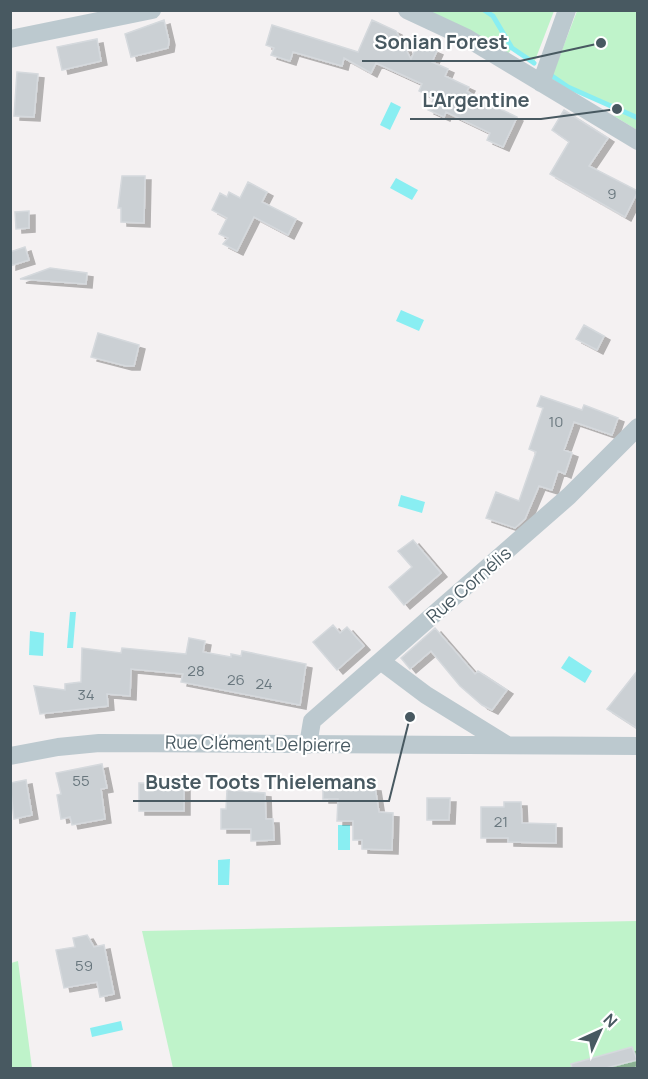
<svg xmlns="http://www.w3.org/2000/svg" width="648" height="1079" font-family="Manrope,sans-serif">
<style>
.green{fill:#bff3ca}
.water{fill:#89eef2}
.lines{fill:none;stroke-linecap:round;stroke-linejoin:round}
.stream{stroke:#89eef2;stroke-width:5}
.building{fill:#cbd0d4;stroke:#d5d9dd;stroke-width:1.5;filter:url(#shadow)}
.minor{stroke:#bcc9cf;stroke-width:18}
.labels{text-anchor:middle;stroke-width:4.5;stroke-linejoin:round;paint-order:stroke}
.number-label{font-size:15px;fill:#69777e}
.street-label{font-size:18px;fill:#485961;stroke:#fff}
.leader{fill:none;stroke:#485961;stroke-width:2}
.callout-dot{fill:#485961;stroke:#fff;stroke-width:2}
.callout-label{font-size:20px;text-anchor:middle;font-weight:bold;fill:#485961;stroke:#fff;stroke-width:4.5;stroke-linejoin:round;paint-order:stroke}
</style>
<defs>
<filter id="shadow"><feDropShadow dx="6" dy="4" stdDeviation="0" flood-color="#0004"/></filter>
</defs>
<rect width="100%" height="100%" fill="#f4f1f2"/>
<path class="green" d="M426,11h128l-20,52 -22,-15 -4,6z
M577,11h60v119l-23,-14 3,-7 -49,-22 -16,-11z
M637,921v147h-464l-31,-137z
M18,961l14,107h-21v-105z"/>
<path class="water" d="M391,102l10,5 -11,23 -10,-5z
M396,178l22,12 -6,10 -22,-12z
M401,310l23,10 -5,11 -23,-10z
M401,495l24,7 -3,11 -24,-7z
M70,612h6l-3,36h-6z
M30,631l14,2 -1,23 -14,-1z
M569,656l23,15 -7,12 -24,-15z
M338,825h12v25h-12z
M230,859l-1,26h-11v-25z
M121,1021l2,9 -31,7 -2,-9z"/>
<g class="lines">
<path class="stream" d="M484,10l9,6 19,32 22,15
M552,76l16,11 70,31"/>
</g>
<path class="building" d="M164,20l5,21 -1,7 -37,9 -6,-23z
M372,20l24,11 15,28 7,-16 19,8 -5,11 16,7 -3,7 24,11 -2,4 12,8 38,18 -14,30 -16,-7 3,-7 -44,-21 -2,5 -16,-7 6,-12 -15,-7 3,-7 -46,-21 -5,10 -27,-15 -2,8 -49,-14 -3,9 -19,-6 3,-7 -8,-3 6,-20 86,27z
M97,39l4,22 -39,9 -5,-23z
M17,72l21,2 -4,43 -20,-1z
M564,110l44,28 -19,28 49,25 -13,26 -75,-43 19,-32 -17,-12z
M122,176h23l-1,47 -23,-1v-14h-3z
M248,182l19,10 -5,10 34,17 -8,16 -34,-18 -17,34 -14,-7 5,-6 -9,-4 8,-16 -15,-8 8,-17 7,4 2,-5 11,6z
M29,211v17l-13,1 -1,-17z
M25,247l4,13 -19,6v-14z
M50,268l37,5 -1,11 -66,-5z
M584,325l20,11 -7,14 -21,-11z
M98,333l41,12 -5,21h-8l-35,-9z
M541,396l41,14 2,-5 34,13 -6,17 -38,-13 -10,28 8,3 -7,21 -7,-3 -6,19 -13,-4 -14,33 -10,9 -29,-10 10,-26 23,9 17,-49 -7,-3 14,-41 -6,-2z
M413,540l28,33 -37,32 -15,-18 23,-20 -14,-16z
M333,625l7,8 7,-6 17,19 -27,24 -24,-28z
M435,628l40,46 3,-3 29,19 -15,20 -10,-5 -22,-19 -29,-35 -21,18 -9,-11z
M189,638l16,3 -2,11 28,5v-3l10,2 1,-5 64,13 -6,41 -119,-23 2,-8 -52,-5 -1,27 -23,-2 1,12 -68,8 -6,-28 31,4v-6l16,-2 1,-34 39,5 1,-5 64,6z
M638,670v59l-31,-20z
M102,764l5,24 -6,1 4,30 -33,6 -2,-8 -9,2 -4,-24 4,-1 -5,-21z
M26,780l6,35 -18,4 -4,-36z
M139,783l45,1v27h-45z
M323,784l52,3 4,25 14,1 -1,37 -30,-1v-9h-9v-19h-16l1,-22h-15z
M227,790l38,3 1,26h7l1,21 -23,1v-12h-30v-20h5z
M427,798h23l-1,22h-22z
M504,802h17l1,21 34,1v19l-48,-1v-4h-27v-31h23z
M87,935l7,12 10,-2 10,49 -14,3 -3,-15 -33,6 -8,-38 19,-3 -2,-9z
M632,1047l5,13 -31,8h-34l-1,-4z"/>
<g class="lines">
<path class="minor" d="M407,10l60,28 171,103
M10,39l142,-29
M541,83l26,-73
M382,662l44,33 81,50
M308,745l4,-24 257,-225 69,-69
M10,756l48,-9 41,-4 539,3"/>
</g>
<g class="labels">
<g class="number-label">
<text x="612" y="199">9</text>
<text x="556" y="427">10</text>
<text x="196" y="676">28</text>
<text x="236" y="685">26</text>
<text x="264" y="689">24</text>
<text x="86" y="700">34</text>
<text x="81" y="786">55</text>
<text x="501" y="827">21</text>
<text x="84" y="971">59</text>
</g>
<g class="street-label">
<text transform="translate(469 585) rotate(-41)" y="6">Rue Cornélis</text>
<text transform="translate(258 744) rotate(1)" y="6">Rue Clément Delpierre</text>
</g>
</g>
<path class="leader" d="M601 43L520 61H362M617 109L541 119H410M410 717L389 801H133"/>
<g class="callout-dot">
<circle cx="601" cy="43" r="6"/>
<circle cx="617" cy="109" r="6"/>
<circle cx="410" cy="717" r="6"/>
</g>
<g class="callout-label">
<text x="441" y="49">Sonian Forest</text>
<text x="476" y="107">L'Argentine</text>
<text x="261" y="789">Buste Toots Thielemans</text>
</g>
<rect width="648" height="1079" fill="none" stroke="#485961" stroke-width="24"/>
<g transform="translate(600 1031) rotate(45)" stroke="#ffffff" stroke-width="4.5" paint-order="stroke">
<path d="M0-4.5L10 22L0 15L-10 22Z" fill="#485961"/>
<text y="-9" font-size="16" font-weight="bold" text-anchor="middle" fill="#485961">N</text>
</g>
</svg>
